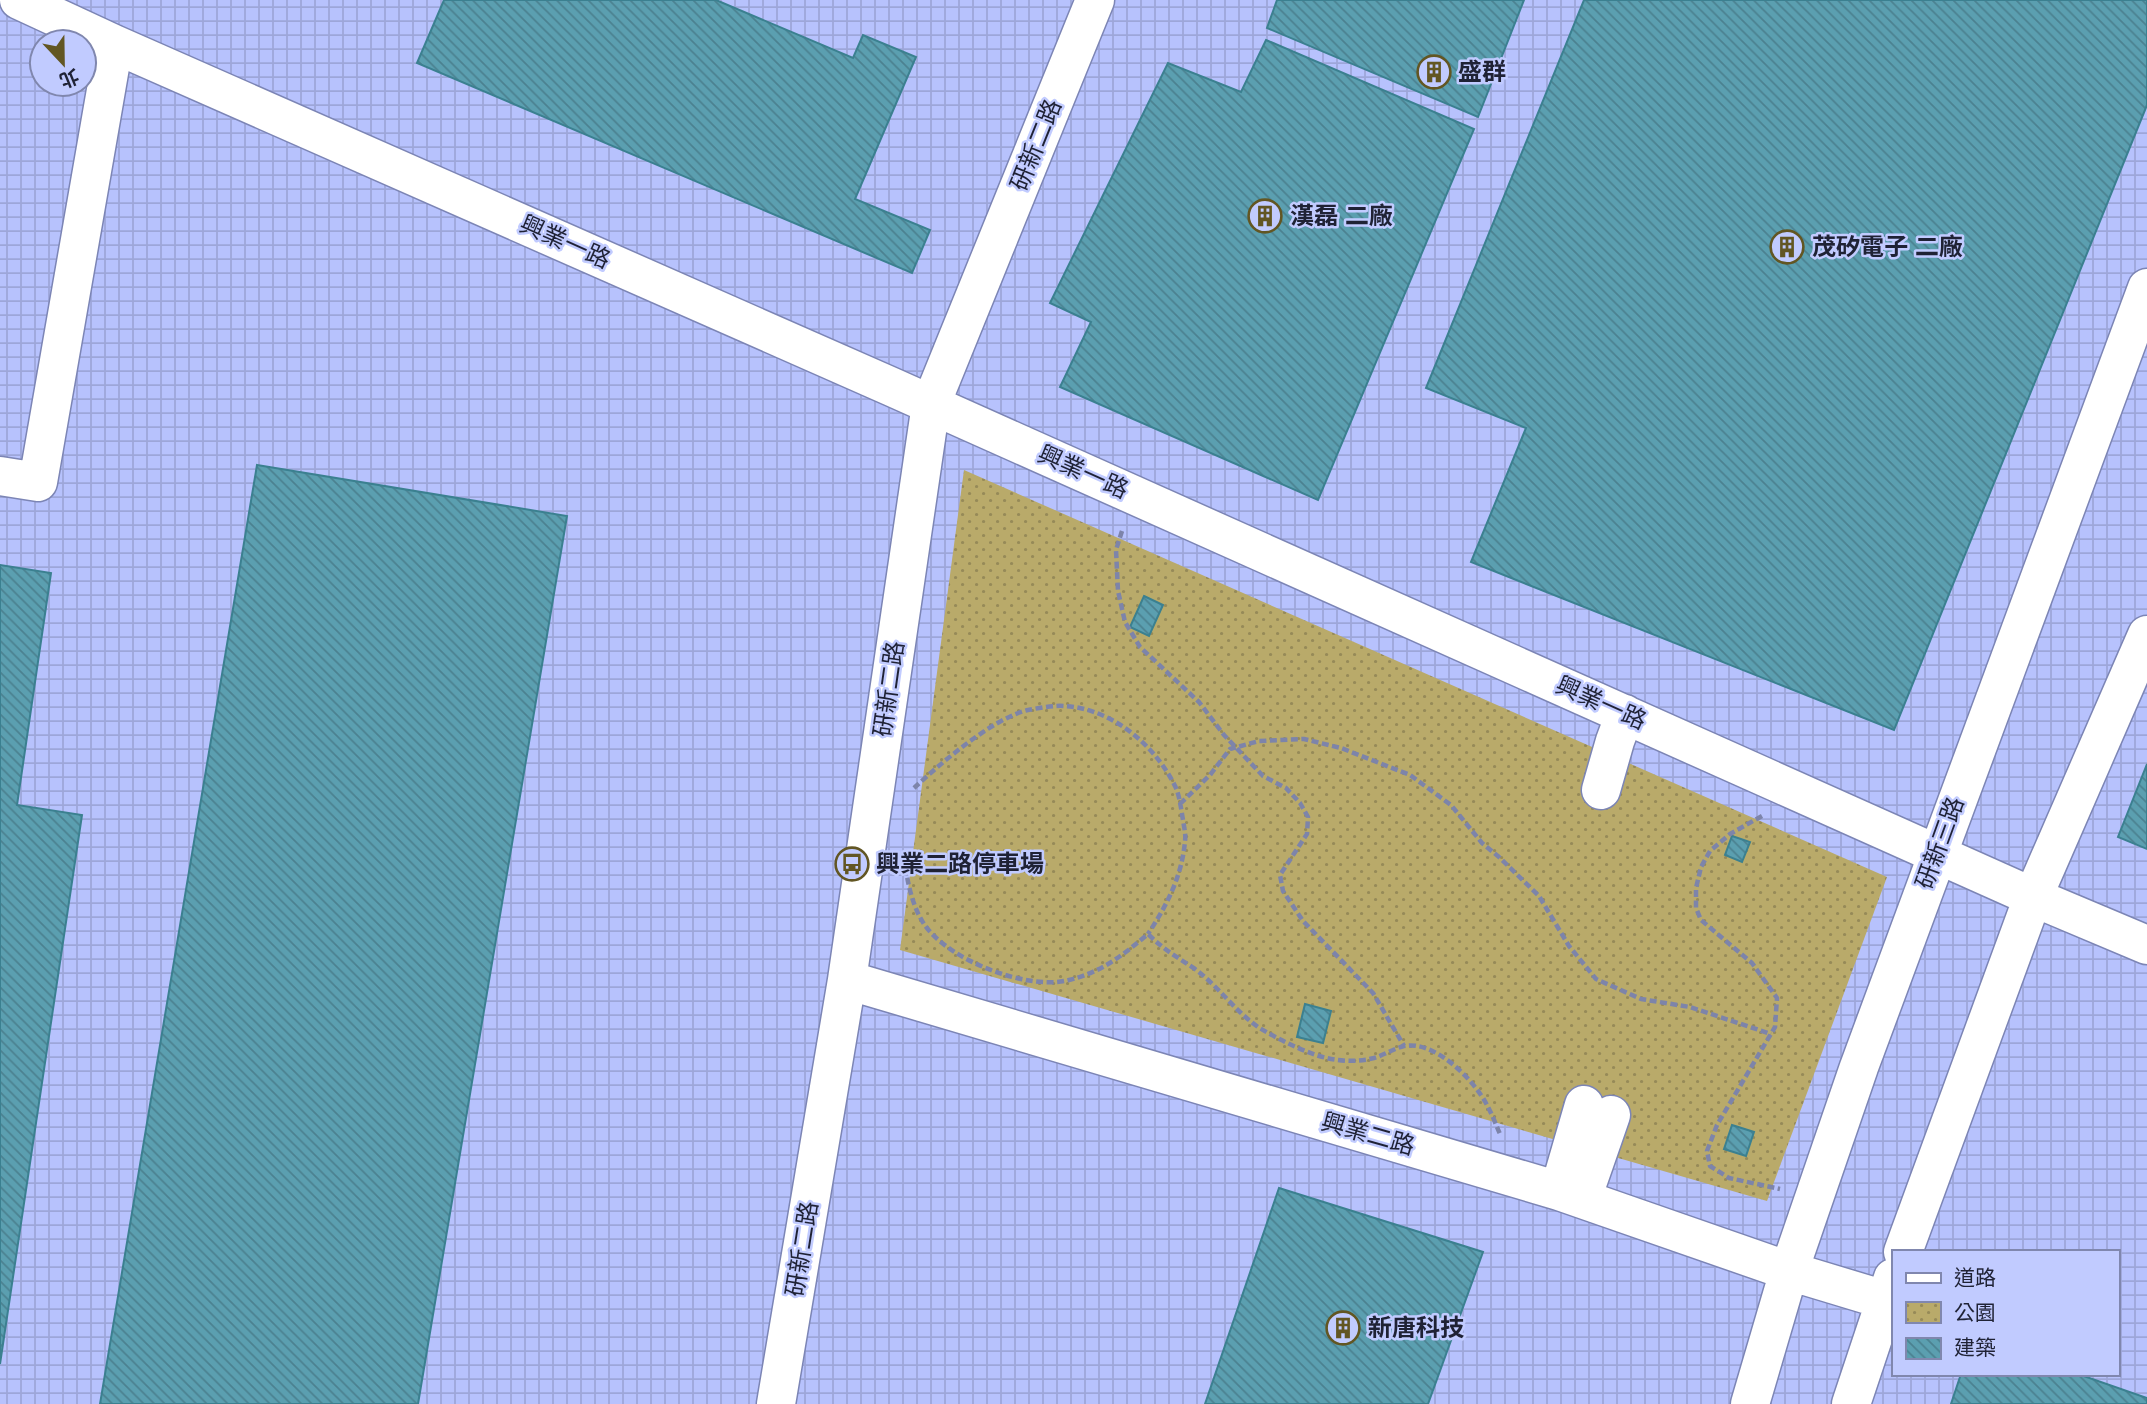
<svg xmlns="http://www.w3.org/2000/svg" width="2147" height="1404" font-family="Helvetica,'Noto Sans TC',sans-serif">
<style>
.industrial{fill:url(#industrial-grid);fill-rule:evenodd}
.park{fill:url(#park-dots)}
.building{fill:url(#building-back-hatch);stroke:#3b8090;stroke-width:2}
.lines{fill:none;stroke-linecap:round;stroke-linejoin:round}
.minor-casing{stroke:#7c85b5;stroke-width:41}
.path{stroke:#7d84aa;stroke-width:4.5;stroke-dasharray:7 3.5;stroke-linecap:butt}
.minor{stroke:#fff;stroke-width:38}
.labels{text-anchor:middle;stroke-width:5;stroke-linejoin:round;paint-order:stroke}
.poi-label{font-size:24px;font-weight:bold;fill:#1f2235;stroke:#c1cbff;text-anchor:start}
.street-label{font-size:24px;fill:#1f2235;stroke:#c1cbff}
</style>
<defs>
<pattern id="industrial-grid" width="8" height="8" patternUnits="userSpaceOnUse" patternTransform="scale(1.75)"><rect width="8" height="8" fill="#b7c2fd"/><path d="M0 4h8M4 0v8" fill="none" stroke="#9da6d9"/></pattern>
<pattern id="park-dots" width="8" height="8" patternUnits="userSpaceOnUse" patternTransform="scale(1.75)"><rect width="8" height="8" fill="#b9aa6a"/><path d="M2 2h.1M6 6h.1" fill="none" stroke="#968a58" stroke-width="1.8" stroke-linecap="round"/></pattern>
<pattern id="building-back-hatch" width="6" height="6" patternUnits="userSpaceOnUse" patternTransform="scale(1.75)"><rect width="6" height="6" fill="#5b9fb0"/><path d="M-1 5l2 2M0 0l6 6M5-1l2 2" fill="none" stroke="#4b8190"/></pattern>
</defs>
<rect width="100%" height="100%" fill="#c1cbff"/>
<path class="industrial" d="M0,0h2147v1404h-2147zM42,42h42v42h-42zM1893,1252h224v122h-224z"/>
<path class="park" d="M964,470l923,407 -120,324 -867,-251z"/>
<path class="building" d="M444,0h272l137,58 10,-23 53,22 -61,142 75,31 -18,43 -495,-210z
M1277,0h247l-46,117 -211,-89z
M1584,0h563v105l-253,625 -423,-168 55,-134 -100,-40z
M1266,40l208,89 -156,371 -258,-113 31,-65 -41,-19 118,-240 73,29z
M257,465l310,51 -149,888h-318z
M0,565l51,8 -34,232 65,10 -82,549z
M1144,596l19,9 -14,31 -19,-9z
M2147,764v85l-29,-12z
M1732,836l18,6 -8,20 -17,-7z
M1305,1004l26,7 -8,32 -26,-6z
M1732,1125l22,7 -8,24 -22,-7z
M1279,1188l204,64 -55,152h-223z
M1961,1374h117l69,24v6h-196z"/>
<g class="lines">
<defs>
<path id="minor" d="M19,0l95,44 778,343 1141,510 114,48
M0,476l38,6 76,-438
M1601,790l14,-49 10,-27
M847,980l712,211 230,80 96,29
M1586,1187l25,-72
M1559,1191l25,-86
M1903,1252l130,-355 114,-262
M776,1404l71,-424 84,-576 164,-404
M1750,1404l39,-133 70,-204 288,-779
M1851,1404l42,-126"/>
</defs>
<use href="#minor" class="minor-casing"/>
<path class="path" d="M1122,531l-6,19 2,41 7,31 15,25 59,55 25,33 39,41 23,12 14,15 8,14 -1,17 -27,41 3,16 20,30 70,72 31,53
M914,788c27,-25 79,-70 114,-78 11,-2 26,-5 37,-4 48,3 91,40 111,82 4,10 5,21 7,32 1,7 3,14 2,21 -3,35 -18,64 -37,93
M1180,804l30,-29 20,-26 29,-8 45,-2 37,9 69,27 41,30 31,38 17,14 40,39 30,50 27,33 45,20 49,8 81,27
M1762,816l-32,18 -20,17 -9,16 -5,21v20l5,12 51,43 25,35 -2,29 -58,98 -10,26 3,15 19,12 51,11
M904,857c3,22 7,47 20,67 24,36 103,67 145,56 33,-8 54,-25 79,-46 16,16 29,23 47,35 23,17 40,42 63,58 18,11 38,21 58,28 18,6 39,8 58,3 10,-3 19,-9 30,-12 31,-6 70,34 83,59 5,9 9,20 13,29"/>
<use href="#minor" class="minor"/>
</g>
<defs>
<symbol id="building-ring" viewBox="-11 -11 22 22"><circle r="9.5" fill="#c1cbff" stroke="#625623" stroke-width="1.5"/><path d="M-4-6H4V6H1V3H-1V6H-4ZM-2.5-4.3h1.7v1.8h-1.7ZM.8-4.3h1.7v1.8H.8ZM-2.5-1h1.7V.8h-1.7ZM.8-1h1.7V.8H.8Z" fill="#625623"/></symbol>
<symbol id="bus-ring" viewBox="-11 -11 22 22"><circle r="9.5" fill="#c1cbff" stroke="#625623" stroke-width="1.5"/><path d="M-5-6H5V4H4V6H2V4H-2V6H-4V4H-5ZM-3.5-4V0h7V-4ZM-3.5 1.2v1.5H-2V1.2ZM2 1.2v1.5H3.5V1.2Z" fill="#625623"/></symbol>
</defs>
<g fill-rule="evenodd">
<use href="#building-ring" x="1415" y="53" width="38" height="38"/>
<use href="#building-ring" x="1246" y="197" width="38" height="38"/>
<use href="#building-ring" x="1768" y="228" width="38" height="38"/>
<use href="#bus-ring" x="833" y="845" width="38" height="38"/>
<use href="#building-ring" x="1324" y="1309" width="38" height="38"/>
</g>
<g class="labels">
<g class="poi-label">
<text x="1458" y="80">盛群</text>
<text x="1290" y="224">漢磊 二廠</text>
<text x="1812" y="255">茂矽電子 二廠</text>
<text x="876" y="872">興業二路停車場</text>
<text x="1368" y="1336">新唐科技</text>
</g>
<g class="street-label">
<text transform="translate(1036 145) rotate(-68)" y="8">研新二路</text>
<text transform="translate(565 242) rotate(24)" y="8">興業一路</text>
<text transform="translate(1083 472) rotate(24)" y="8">興業一路</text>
<text transform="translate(889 689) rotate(-82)" y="8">研新二路</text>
<text transform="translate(1601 703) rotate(24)" y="8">興業一路</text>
<text transform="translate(1940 843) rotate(-70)" y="8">研新三路</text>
<text transform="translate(1368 1134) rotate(16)" y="8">興業二路</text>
<text transform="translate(802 1249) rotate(-81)" y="8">研新二路</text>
</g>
</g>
<rect x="1892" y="1250" width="228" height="126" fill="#c1cbff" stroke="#8087ae" stroke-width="2"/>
<rect x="1906" y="1273" width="35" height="10" fill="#ffffff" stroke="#8087ae" stroke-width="2"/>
<text x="1954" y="1285" font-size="21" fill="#1f2235">道路</text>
<rect x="1906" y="1302" width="35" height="21" fill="url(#park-dots)" stroke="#8087ae" stroke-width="2"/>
<text x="1954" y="1320" font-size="21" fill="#1f2235">公園</text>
<rect x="1906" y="1338" width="35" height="21" fill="url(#building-back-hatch)" stroke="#8087ae" stroke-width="2"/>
<text x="1954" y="1355" font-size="21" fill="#1f2235">建築</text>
<g transform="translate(63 63) rotate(158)"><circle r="33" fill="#c1cbff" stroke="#8087ae" stroke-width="2"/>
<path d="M0-5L12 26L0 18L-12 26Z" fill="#625623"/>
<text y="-10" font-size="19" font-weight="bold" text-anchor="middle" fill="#1f2235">北</text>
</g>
</svg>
